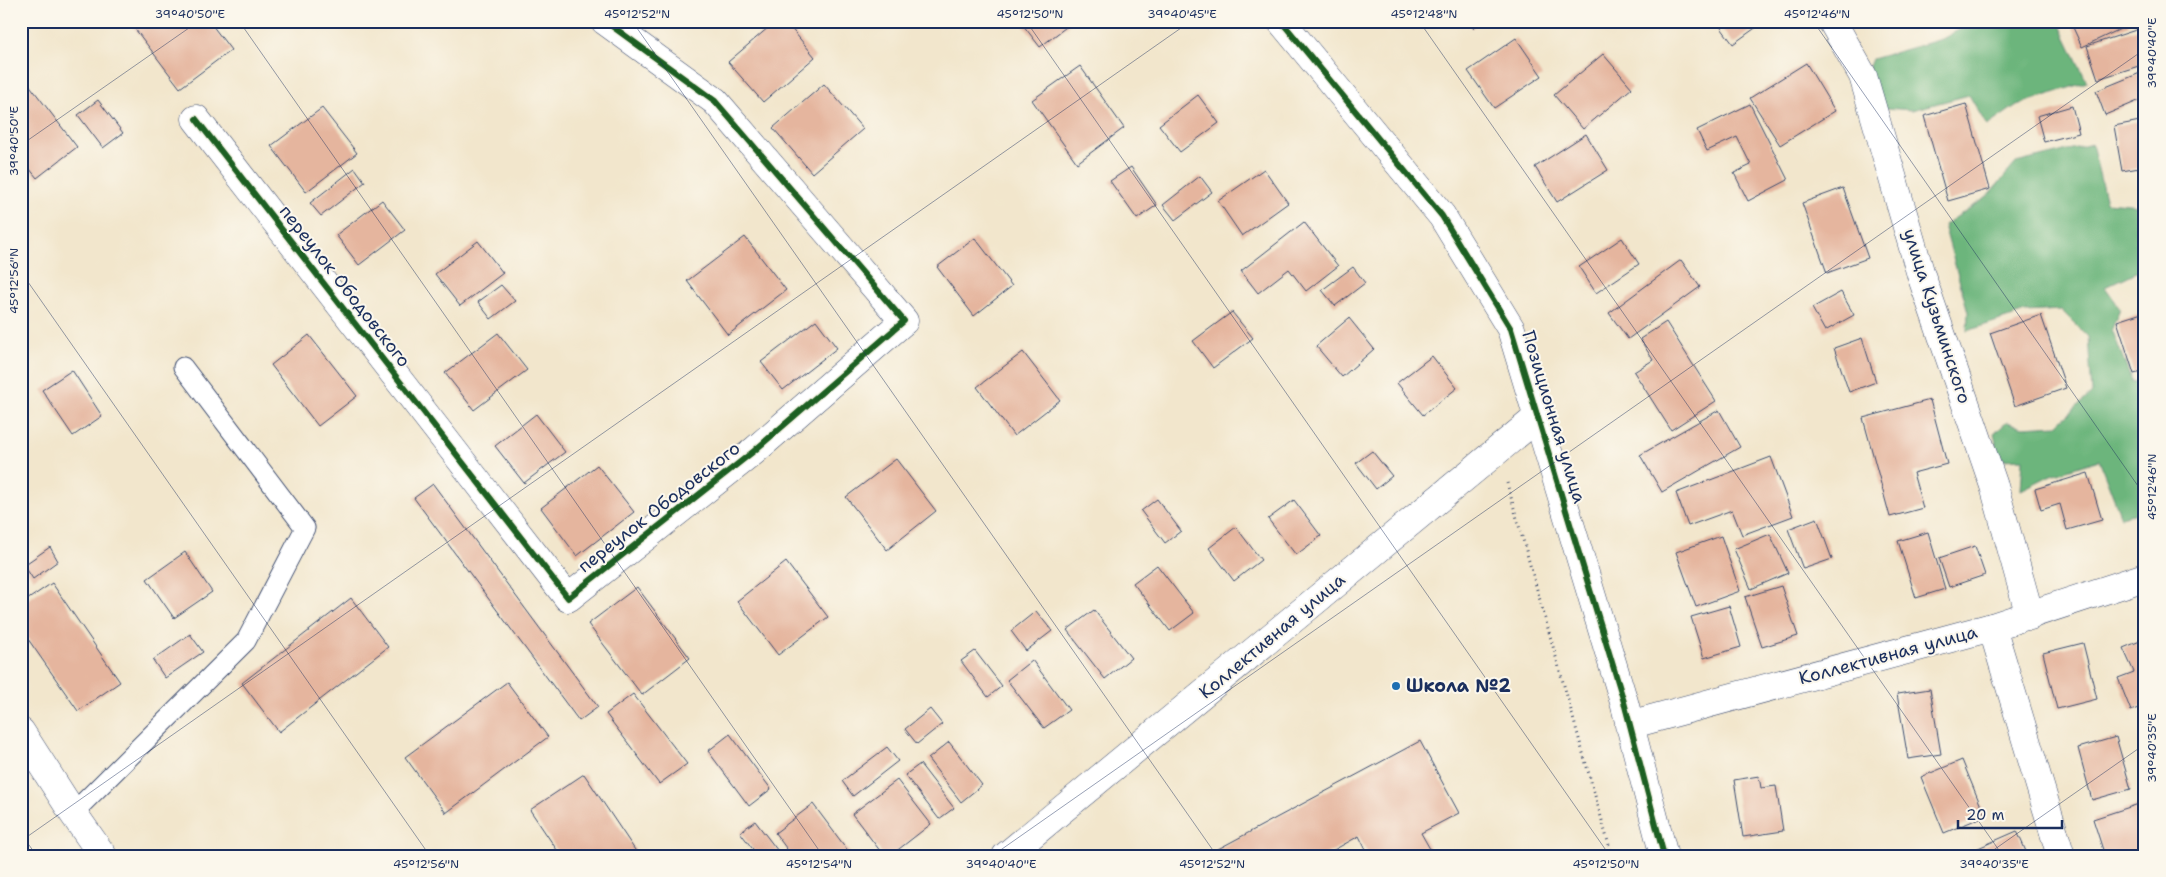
<svg xmlns="http://www.w3.org/2000/svg" width="2166" height="877" font-family="'Shantell Sans',sans-serif">
<style>
.forest{fill:#6cb57b;stroke:#44726c}
.building{fill:#e5b59e}
.lines{fill:none;stroke-linecap:round;stroke-linejoin:round}
.lane-casing{stroke:#3b4a6e;stroke-width:21}
.street-casing{stroke:#3b4a6e;stroke-width:29}
.secondary-casing{stroke:#3b4a6e;stroke-width:29}
.path{stroke:#3b4a6e;stroke-width:3;stroke-dasharray:1 4;stroke-linecap:butt}
.lane{stroke:#fff;stroke-width:19}
.street{stroke:#fff;stroke-width:28}
.secondary{stroke:#fff;stroke-width:28}
.cycleway-casing{stroke:#fbf7ec;stroke-width:9}
.cycleway{stroke:#1b5e20;stroke-width:6}
.ticks{fill:none;stroke:#1b2f5e;stroke-width:1;stroke-opacity:0.45}
.poi-dot{fill:#1f6fb2;stroke:#fbf7ec;stroke-width:2}
.labels{text-anchor:middle;stroke-width:4;stroke-linejoin:round;paint-order:stroke}
.street-label{font-size:18px;fill:#1b2f5e;stroke:#fbf7ec}
.poi-label{font-size:18px;font-weight:bold;fill:#1b2f5e;stroke:#fbf7ec;text-anchor:start}
.neatline{fill:none;stroke:#1b2f5e;stroke-width:2}
.ticks-label{font-size:12px;text-anchor:middle;fill:#1b2f5e}
</style>
<rect width="100%" height="100%" fill="#fbf7ec"/>
<filter id="ink" filterUnits="userSpaceOnUse"><feTurbulence type="fractalNoise" baseFrequency=".02" numOctaves="2"/><feDisplacementMap in="SourceGraphic" scale="10" xChannelSelector="R" yChannelSelector="G"/><feConvolveMatrix kernelMatrix="1 2 1 2 8 2 1 2 1" color-interpolation-filters="sRGB"/></filter>
<filter id="wash" filterUnits="userSpaceOnUse"><feTurbulence type="fractalNoise" baseFrequency=".0096" numOctaves="4" result="noise"/><feDisplacementMap in="SourceGraphic" scale="20" xChannelSelector="R" yChannelSelector="G"/><feGaussianBlur stdDeviation="1.12" result="paint"/><feColorMatrix in="noise" values="0 0 0 0 0 0 0 0 0 0 0 0 0 0 0 0 0 1.4 0 .05"/><feComposite in="paint" operator="in"/></filter>
<g filter="url(#wash)">
<rect width="100%" height="100%" fill="#f2e6cc"/>
<path class="forest" d="M1975,21h83l29,61 -70,23 -30,21 -18,-31 -57,15 -27,-2 -18,-37 5,-12 70,-20z
M2092,144l14,58 34,3 5,11v52l-40,19 15,21 -8,21 20,53 13,-3v132l-24,6 -22,-57 -48,15 -30,15 2,-31 -23,1 -6,-26 13,-12 16,5 34,-2 35,-32 -4,-56 -27,-27 -36,2 -58,19 1,-19 -24,-87 42,-27 30,-35z"/>
<g id="blocks">
<path class="building" d="M129,21h80l22,29 -51,38z
M776,21h9l30,36 -52,45 -35,-40z
M1028,21h46l-34,26 -17,-22z
M1468,21h13l-8,7z
M1716,21h49l-32,23z
M2070,21h57l2,4 -47,22z
M2145,27v37l-47,15 -11,-33z
M1516,38l26,38 -48,32 -26,-37z
M1603,54l29,34 -49,41 -29,-34z
M1806,63l29,48 -55,34 -30,-47z
M1080,66l44,62 -47,35 -45,-63z
M2145,71v27l-40,17 -9,-24z
M21,74l56,73 -40,31 -16,-20z
M824,84l39,45 -51,44 -39,-45z
M1198,95l21,28 -39,29 -21,-27z
M98,100l25,33 -20,15 -25,-33z
M1750,104l38,76 -40,21 -14,-28 17,-8 -14,-28 -30,14 -10,-21z
M1966,104l24,85 -42,12 -24,-85z
M2072,106l7,27 -35,9 -7,-26z
M322,108l35,45 -51,39 -35,-46z
M2140,121l5,27v19l-23,4 -8,-45z
M1586,134l22,36 -51,32 -22,-35z
M1131,167l26,38 -20,14 -27,-38z
M355,168l10,14 -44,34 -11,-13z
M1264,169l24,34 -46,33 -24,-35z
M1200,176l12,16 -37,28 -12,-15z
M1843,188l25,70 -41,15 -25,-70z
M382,200l23,30 -46,35 -23,-30z
M1304,222l34,44 -32,25 -17,-22 -31,24 -17,-22z
M745,237l41,53 -58,45 -41,-54z
M975,238l37,48 -38,30 -37,-49z
M1622,238l17,26 -43,29 -17,-26z
M478,241l25,32 -43,33 -25,-32z
M1681,260l19,27 -72,52 -19,-26z
M1353,267l12,16 -30,23 -13,-16z
M501,285l14,16 -24,18 -13,-17z
M1841,292l13,23 -29,16 -13,-23z
M1232,312l21,26 -40,30 -20,-27z
M2145,312v59l-11,3 -17,-53z
M2041,315l25,73 -51,18 -25,-73z
M1349,318l25,31 -32,28 -26,-31z
M816,320l21,28 -54,42 -22,-28z
M1666,322l50,79 -45,29 -37,-58 19,-12 -13,-21z
M498,333l29,37 -53,40 -29,-37z
M309,335l48,61 -39,30 -47,-61z
M1862,338l14,44 -27,10 -15,-44z
M1023,352l37,48 -46,36 -37,-49z
M1432,356l25,32 -34,27 -26,-32z
M72,370l30,46 -29,20 -31,-46z
M1930,400l17,64 -34,9 10,35 -33,9 -27,-99z
M1719,410l21,37 -78,45 -22,-37z
M536,414l29,38 -41,31 -29,-37z
M1372,451l20,25 -16,13 -20,-26z
M1771,457l22,59 -51,19 -10,-25 -44,16 -12,-33z
M896,459l40,52 -49,39 -41,-53z
M597,465l37,47 -57,44 -36,-48z
M2088,473l14,47 -35,10 -7,-26 -19,6 -6,-21z
M433,484l165,223 -19,14 -165,-223z
M1157,499l24,32 -16,12 -24,-32z
M1294,500l27,36 -25,19 -28,-36z
M1817,518l15,41 -29,10 -15,-40z
M1236,527l25,33 -27,21 -25,-33z
M1928,532l17,57 -29,9 -18,-57z
M1770,534l18,39 -37,16 -17,-40z
M1721,536l19,55 -44,16 -20,-55z
M1975,546l10,29 -36,12 -10,-29z
M50,547l8,14 -25,18 -9,-14z
M185,552l27,40 -38,26 -27,-39z
M786,562l42,55 -50,38 -41,-54z
M1157,565l37,48 -24,18 -37,-48z
M52,583l68,99 -42,29 -57,-82v-25z
M1781,586l17,50 -36,11 -17,-50z
M637,587l53,71 -48,37 -54,-71z
M351,598l37,49 -109,85 -37,-49z
M1729,606l12,41 -37,11 -13,-41z
M1094,610l37,48 -26,21 -38,-49z
M1036,611l16,20 -26,20 -15,-20z
M190,634l13,18 -38,26 -12,-18z
M2145,639v66l-14,6 -13,-33 16,-6 -11,-24z
M2083,643l14,56 -40,10 -14,-56z
M975,651l27,35 -14,11 -27,-36z
M1032,660l37,50 -25,18 -37,-48z
M507,682l41,55 -102,76 -41,-56z
M1930,689l11,65 -33,5 -11,-65z
M633,694l54,70 -28,20 -53,-70z
M930,709l12,15 -25,20 -12,-15z
M730,734l41,55 -22,17 -41,-55z
M2116,737l15,52 -39,11 -14,-52z
M1420,741l39,72 -38,20 13,23h-65l-10,-20 -36,20h-118z
M949,742l33,43 -21,17 -33,-43z
M887,747l11,14 -45,35 -11,-15z
M1962,760l23,56 -41,17 -23,-56z
M920,764l34,44 -15,11 -34,-44z
M584,774l55,82h-78l-31,-46z
M1759,776l2,12 15,-2 7,45 -40,6 -9,-57z
M897,780l34,44 -41,32h-6l-32,-42z
M2145,802v50l-11,4h-29l-12,-37z
M813,804l39,52h-60l-17,-23z
M755,821l26,34 -2,1h-21l-18,-24z
M2017,831l11,25h-68z
M21,844l8,12h-8z"/>
</g>
</g>
<g filter="url(#ink)">
<use href="#blocks" fill-opacity="0" stroke="#3b4a6e" stroke-width="1"/>
<g class="lines">
<defs>
<path id="lane" d="M73,813l173,-172 59,-113 -122,-161"/>
<path id="street" d="M1832,21l31,55 58,199 73,211 36,130
M196,119l372,479 186,-147 150,-130 -189,-220 -110,-80
M1992,627l69,229
M21,732l52,81 30,43
M1006,856l533,-440"/>
<path id="secondary" d="M1281,21l161,195 69,113 113,373 40,154
M1629,725l363,-98 153,-50"/>
</defs>
<use href="#lane" class="lane-casing"/>
<use href="#street" class="street-casing"/>
<use href="#secondary" class="secondary-casing"/>
<path class="path" d="M1507,483l105,373"/>
<use href="#lane" class="lane"/>
<use href="#street" class="street"/>
<use href="#secondary" class="secondary"/>
<defs>
<path id="cycleway" d="M1281,21l161,195 69,113 113,373 40,154
M196,119l372,479 186,-147 150,-130 -189,-220 -110,-80"/>
</defs>
<use href="#cycleway" class="cycleway-casing"/>
<use href="#cycleway" class="cycleway"/>
</g>
</g>
<path class="ticks" d="M239,21l584,835M632,21l585,835M1026,21l584,835M1419,21l584,835M1813,21l332,475M21,145l178,-124M21,272l409,584M21,834l16,22M21,841l1170,-820M992,856l1153,-807M1985,856l160,-112"/>
<circle class="poi-dot" cx="1396" cy="686" r="5"/>
<g class="labels">
<g class="street-label">
<text transform="translate(345 286) rotate(52)" y="6">переулок Ободовского</text>
<text transform="translate(1937 316) rotate(72)" y="6">улица Кузьминского</text>
<text transform="translate(1554 417) rotate(73)" y="6">Позиционная улица</text>
<text transform="translate(659 507) rotate(-38)" y="6">переулок Ободовского</text>
<text transform="translate(1272 636) rotate(-40)" y="6">Коллективная улица</text>
<text transform="translate(1888 655) rotate(-15)" y="6">Коллективная улица</text>
</g>
<g class="poi-label">
<text x="1406" y="692">Школа №2</text>
</g>
</g>
<rect width="2166" height="877" fill="none" stroke="#fbf7ec" stroke-width="55"/>
<path d="M1958 820v8h104v-8" fill="none" stroke="#1b2f5e" stroke-width="2.5"/>
<text x="1966" y="820" font-size="15" fill="#1b2f5e" stroke="#fbf7ec" stroke-width="4" paint-order="stroke">20 m</text>
<rect x="28" y="28" width="2110" height="822" class="neatline"/>
<g class="ticks-label">
<text x="190" y="18">39°40'50"E</text>
<text x="637" y="18">45°12'52"N</text>
<text x="1030" y="18">45°12'50"N</text>
<text x="1182" y="18">39°40'45"E</text>
<text x="1424" y="18">45°12'48"N</text>
<text x="1817" y="18">45°12'46"N</text>
<text transform="translate(2152 53) rotate(-90)" y="4">39°40'40"E</text>
<text transform="translate(14 141) rotate(-90)" y="4">39°40'50"E</text>
<text transform="translate(14 281) rotate(-90)" y="4">45°12'56"N</text>
<text transform="translate(2152 487) rotate(-90)" y="4">45°12'46"N</text>
<text transform="translate(2152 748) rotate(-90)" y="4">39°40'35"E</text>
<text x="426" y="868">45°12'56"N</text>
<text x="819" y="868">45°12'54"N</text>
<text x="1001" y="868">39°40'40"E</text>
<text x="1212" y="868">45°12'52"N</text>
<text x="1606" y="868">45°12'50"N</text>
<text x="1994" y="868">39°40'35"E</text>
</g>
</svg>
